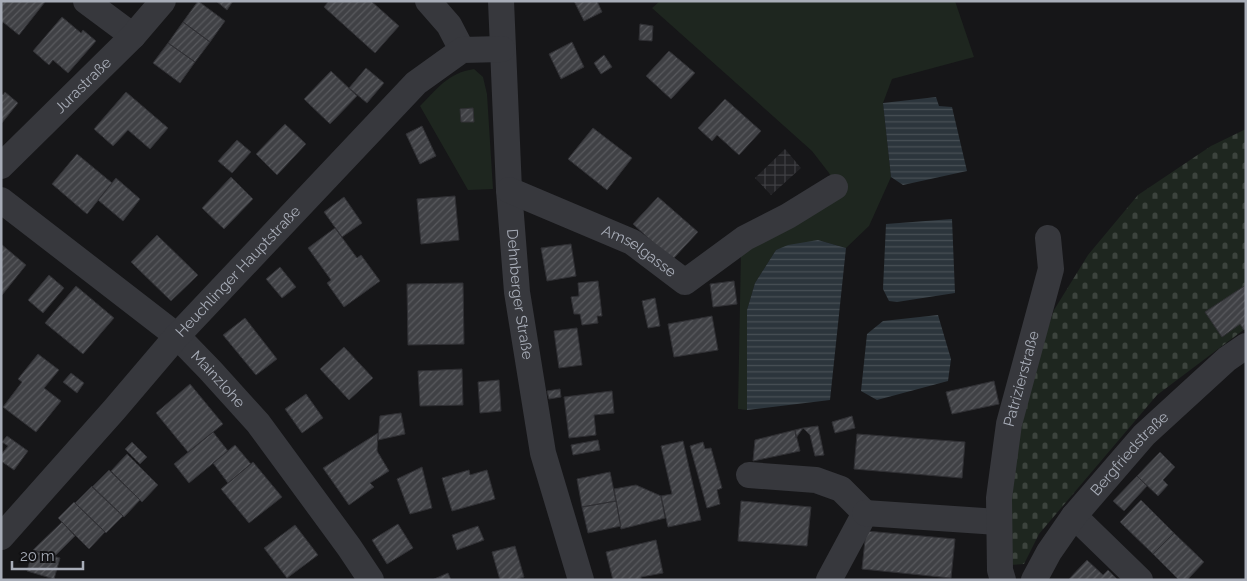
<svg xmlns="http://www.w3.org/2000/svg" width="1247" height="581" font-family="Raleway,sans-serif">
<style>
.industrial{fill:url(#industrial-grid)}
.green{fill:#1e261f}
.cemetery{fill:url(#cemetery-stones)}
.water{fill:url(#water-rules)}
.building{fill:url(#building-hatch);stroke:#303034}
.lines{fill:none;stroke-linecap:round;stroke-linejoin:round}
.minor{stroke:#37383d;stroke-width:26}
.labels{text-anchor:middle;stroke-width:4;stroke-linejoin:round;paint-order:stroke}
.street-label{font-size:15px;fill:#a8adb8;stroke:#111113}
</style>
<defs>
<pattern id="industrial-grid" width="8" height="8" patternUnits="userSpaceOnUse" patternTransform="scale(1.25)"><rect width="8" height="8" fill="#222225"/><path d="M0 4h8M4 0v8" fill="none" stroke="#3f3f43"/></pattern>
<pattern id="cemetery-stones" width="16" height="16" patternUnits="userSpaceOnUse" patternTransform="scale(1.25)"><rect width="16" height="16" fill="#1e261f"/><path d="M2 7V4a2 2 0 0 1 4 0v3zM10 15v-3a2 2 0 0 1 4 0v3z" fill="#3c433d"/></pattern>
<pattern id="water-rules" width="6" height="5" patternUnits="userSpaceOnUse" patternTransform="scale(1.25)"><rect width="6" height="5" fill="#2c353c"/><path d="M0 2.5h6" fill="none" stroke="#485056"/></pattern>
<pattern id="building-hatch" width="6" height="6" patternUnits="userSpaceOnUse" patternTransform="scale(1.25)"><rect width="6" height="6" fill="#404145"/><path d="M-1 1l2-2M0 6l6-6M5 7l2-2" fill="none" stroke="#595a5e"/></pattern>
</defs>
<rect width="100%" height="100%" fill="#161618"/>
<path class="industrial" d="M785,149l16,19 -30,27 -16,-17z"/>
<path class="green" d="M660,1h295l19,56 -82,22 -9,24 8,74 -22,49 -23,22 -28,-8 -42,10 -21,33 -8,27v100l-9,-1 3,-159 100,-54 -12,-23 -17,-22 -160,-143z
M474,69l9,8 4,17 6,95 -25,1 -48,-84c18,-18 28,-33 54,-37z"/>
<path class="cemetery" d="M1246,129v199l-89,67 -118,139 -15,30 -15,1 1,-99 16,-77 28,-79 34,-55 50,-60 73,-49z"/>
<path class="water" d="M936,97l3,9 13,1 15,64 -64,14 -12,-8 -8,-74z
M952,219l3,74 -58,9 -8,-1 -6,-12 3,-65z
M818,240l28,8 -16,152 -83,10v-100l8,-27 21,-33 12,-5z
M938,315l13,44 -3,22 -71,19 -16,-9 6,-57 16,-13z"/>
<path class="building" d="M1,1h43l1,1 -26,33 -16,-13 -2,3z
M198,1l27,20 -15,21 -27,-20z
M216,1h17l-6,9z
M329,1h42l28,25 -24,27 -51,-46z
M574,1h23l5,11 -18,9z
M62,17l19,16 2,-3 13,11 -28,32 -15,-13 -4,5 -16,-14z
M183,22l27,20 -15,20 -27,-19z
M640,24l13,2 -1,15 -13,-1z
M572,42l12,25 -23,12 -12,-25z
M168,43l27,19 -15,21 -27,-20z
M669,51l26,22 -24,26 -25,-23z
M604,55l8,12 -11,7 -7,-11z
M366,68l18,15 -17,20 -18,-15z
M331,71l26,25 -27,28 -26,-25z
M5,92l13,11 -17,21v-31l2,2z
M126,92l42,36 -18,21 -22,-19 -15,16 -19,-17z
M725,99l36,32 -22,24 -22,-20 -5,6 -14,-13z
M473,108l1,14h-13l-1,-13z
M285,124l21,20 -29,31 -21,-21z
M422,126l14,30 -16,8 -14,-30z
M593,128l39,30 -25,32 -39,-31z
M237,140l14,12 -19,21 -14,-12z
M77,154l35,29 -25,31 -35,-30z
M231,177l22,22 -29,30 -22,-21z
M116,178l24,21 -17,22 -25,-21z
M455,196l4,44 -38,4 -4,-45z
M344,197l18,26 -20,14 -18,-25z
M658,197l40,35 -26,28 -39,-36z
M335,228l22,30 4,-3 19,26 -36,26 -17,-24 4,-3 -23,-32z
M157,235l41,40 -27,26 -40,-39z
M1,244l25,21 -24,30 -1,-1z
M571,244l5,32 -29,5 -6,-33z
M280,267l16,20 -14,11 -16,-19z
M49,275l15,13 -21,25 -15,-13z
M598,281l4,35h-5l1,7 -16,2 -2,-11h-6l-3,-17 8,-1 -1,-13z
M734,281l3,23 -24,3 -3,-23z
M463,283l1,61 -56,1 -1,-61z
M1246,285v43l-2,2 -4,-6 -18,13 -17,-25z
M76,286l38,32 -31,36 -38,-31z
M655,298l5,28 -12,2 -6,-27z
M712,316l6,34 -44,7 -6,-33z
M245,318l32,41 -21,16 -33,-40z
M577,328l5,37 -23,3 -5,-37z
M344,347l29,31 -24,22 -29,-31z
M38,354l21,16 -15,18 17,13 -25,31 -33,-25 19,-25 -4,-3z
M462,369l1,36 -43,1 -2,-35z
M71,373l13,10 -7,10 -14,-11z
M499,380l2,31 -21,2 -2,-31z
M994,381l5,23 -47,10 -6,-22z
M190,384l33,40 -35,28 -32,-39z
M560,389l1,8 -12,2 -2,-8z
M612,391l2,22 -20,2 2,20 -27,3 -5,-41z
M306,394l17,24 -21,15 -17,-24z
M401,413l4,21 -27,6 2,-24z
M852,416l3,12 -20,5 -3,-11z
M818,426l6,29 -9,1 -5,-21 -7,-7z
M803,428l-7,10 -1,-8z
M795,430l5,21 -47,10 2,-21z
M213,432l15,19 -39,32 -15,-19z
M378,433l-1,18 12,20 -19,12 4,4 -25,18 -26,-37z
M857,434l108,8 -3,36 -108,-9z
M7,436l21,15 -14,19 -13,-9v-6l7,-9 -6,-4z
M598,440l2,10 -27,5 -2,-10z
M683,441l18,79 -33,7 -7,-31 11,-2 -11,-48z
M132,442l15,15 -7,7 -15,-15z
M703,442l2,7 6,-1 11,40 -5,2 3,14 -13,4 -17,-62z
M235,445l16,19 -23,19 -15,-20z
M1160,452l15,15 -12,13 5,5 -10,11 -21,-20z
M127,454l31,31 -16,17 -31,-31z
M253,462l29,35 -33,26 -28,-34z
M422,467l10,41 -22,6 -13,-35z
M109,470l31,30 -16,17 -32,-30z
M469,470l1,5 17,-5 8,29 -43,12 -10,-33z
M610,472l6,29 -34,6 -5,-28z
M1137,476l10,10 -23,25 -11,-10z
M636,485l25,11 4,22 -44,11 -7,-40z
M92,486l31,30 -17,17 -31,-30z
M1141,500l33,33 -21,21 -33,-32z
M616,501l5,25 -33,7 -6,-26z
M741,501l70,6 -4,39 -69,-5z
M74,502l31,30 -16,17 -31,-31z
M62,522l13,14 -21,21 -21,-7z
M398,524l15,24 -26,16 -15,-24z
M295,525l23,30 -31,23 -23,-30z
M478,526l6,14 -27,10 -5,-15z
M866,531l89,8 -4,39 -89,-9z
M1174,533l30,29 -17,18h-8l-26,-26z
M656,540l7,33 -22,4v3h-28l-7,-28z
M515,546l9,31 -9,3h-15l-8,-28z
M33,550l27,8 -6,21 -27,-8z
M1087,560l16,15 5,-5 10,10h-50z
M448,573l3,7h-19z"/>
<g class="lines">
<g class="minor">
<path d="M86,1l47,35"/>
<path d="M428,1l21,24 13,25"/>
<path id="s1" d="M501,1l8,189 8,102 26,161 38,127"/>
<path id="s2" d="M1,166l132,-130 30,-35"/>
<path id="s3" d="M509,190l123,52 53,40 60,-44 43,-22 47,-29"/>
<path id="s4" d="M1,200l176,136 33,34 48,53 91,124 22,33"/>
<path d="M749,475l67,5 25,9 24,24 -36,67"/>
<path d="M865,513l133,9"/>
<path d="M1074,516l66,64"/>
<path id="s5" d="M1,537l113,-127 63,-74 239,-253 46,-33 40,-1"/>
<path id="s6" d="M1003,580l-3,-10 -1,-72 10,-74 42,-155 -3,-31"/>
<path id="s7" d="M1034,580l15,-28 25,-36 70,-81 83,-76 19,-13"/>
</g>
</g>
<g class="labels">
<g class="street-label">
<text dy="5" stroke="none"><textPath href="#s2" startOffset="115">Jurastraße</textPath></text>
<text dy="5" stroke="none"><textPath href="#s3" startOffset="144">Amselgasse</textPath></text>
<text dy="5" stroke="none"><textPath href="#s5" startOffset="356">Heuchlinger Hauptstraße</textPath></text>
<text dy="5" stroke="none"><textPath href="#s1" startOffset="294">Dehnberger Straße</textPath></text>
<text dy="5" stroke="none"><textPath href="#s6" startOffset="204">Patrizierstraße</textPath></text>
<text dy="5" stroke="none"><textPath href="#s4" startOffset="282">Mainzlohe</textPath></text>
<text dy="5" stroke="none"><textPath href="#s7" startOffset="159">Bergfriedstraße</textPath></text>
</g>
</g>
<rect width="1247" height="581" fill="none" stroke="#a8adb8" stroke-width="5"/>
<path d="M12 561v8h71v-8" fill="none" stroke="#a8adb8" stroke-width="2.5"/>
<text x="20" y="561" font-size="15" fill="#a8adb8" stroke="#111113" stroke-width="4" paint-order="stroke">20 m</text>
</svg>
